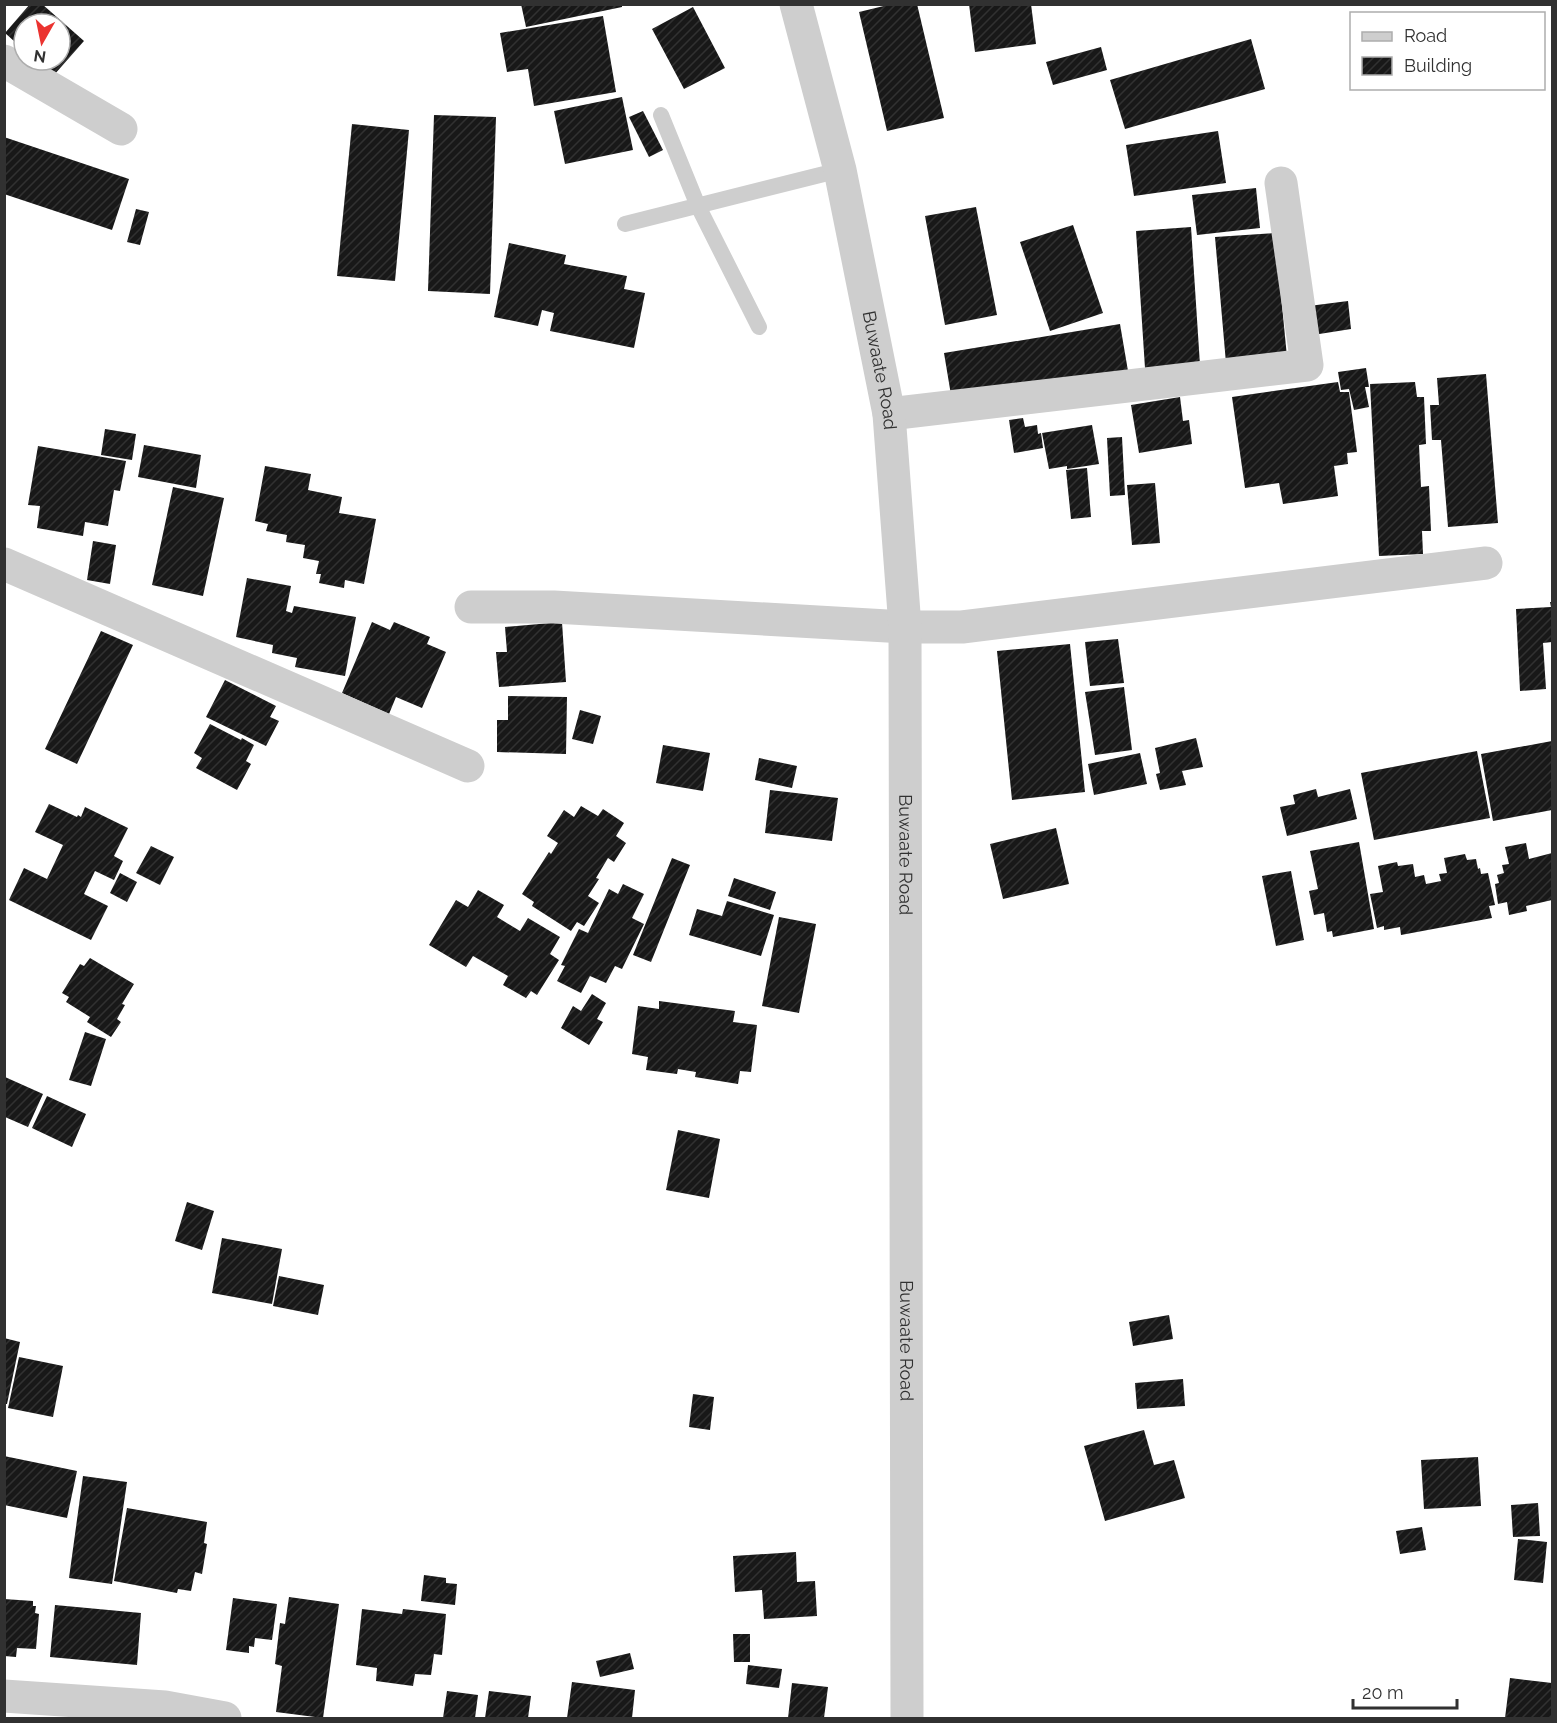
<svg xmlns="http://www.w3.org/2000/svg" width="1557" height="1723" font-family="Raleway,sans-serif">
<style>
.building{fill:url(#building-hatch)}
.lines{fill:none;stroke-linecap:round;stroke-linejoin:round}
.service{stroke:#cecece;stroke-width:16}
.minor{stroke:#cecece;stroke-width:33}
.tertiary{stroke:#cecece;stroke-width:33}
.labels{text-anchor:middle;stroke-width:6;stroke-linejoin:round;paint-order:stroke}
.street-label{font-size:18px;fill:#313131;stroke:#fff}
</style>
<defs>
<pattern id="building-hatch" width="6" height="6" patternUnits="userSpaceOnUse" patternTransform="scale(1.5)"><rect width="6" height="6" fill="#181818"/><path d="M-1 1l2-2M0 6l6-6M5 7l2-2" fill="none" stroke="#313131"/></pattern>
</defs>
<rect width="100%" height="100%" fill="#fff"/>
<path class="building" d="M30,4h12l42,37 -30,34 -18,-15h24v-36h-36v26l-19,-17z
M521,4h101v3l-96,20z
M892,4h25l27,114 -57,13 -28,-119z
M969,4h62l5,40 -61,8z
M693,7l32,61 -41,21 -32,-60z
M603,16l13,76 -82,14 -6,-37 -21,3 -7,-39z
M1251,39l14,50 -140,40 -15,-49z
M1101,47l6,23 -54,15 -7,-23z
M622,97l11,53 -68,14 -11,-53z
M643,111l20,39 -14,7 -20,-40z
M434,115l62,2 -6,177 -62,-3z
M352,124l57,6 -14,151 -58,-5z
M1218,131l8,52 -92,13 -8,-51z
M4,137l125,42 -17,51 -108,-36z
M1256,188l4,40 -63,7 -5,-40z
M976,207l21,108 -52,10 -20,-109z
M136,209l13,3 -9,33 -13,-3z
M1073,225l30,88 -53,18 -30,-89z
M1191,227l9,138 -55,3 -9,-137z
M1275,233l12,124 -61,6 -11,-126z
M509,243l57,12 -2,9 63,12 -3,13 21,4 -11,55 -84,-17 4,-18 -12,-3 -4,16 -44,-9z
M1348,301l3,28 -38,6 -4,-29z
M1120,324l8,47 -176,30 -8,-48z
M1366,368l3,19h-4l4,20 -15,3 -5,-21 -8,1 -3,-18z
M1486,374l12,149 -50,4 -7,-87h-9l-2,-35h9l-2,-27z
M1338,382l2,10h9l8,60 -10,1 1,11 -14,2 4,30 -55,8 -4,-21 -34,5 -13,-91z
M1415,382l2,15h7l2,47 -7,1 2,42 8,-1 2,45h-9l1,23 -44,2 -9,-172z
M1180,397l3,24 6,-1 3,24 -53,9 -8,-48z
M1023,418l2,9 12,-2 1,9 3,-1 2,15 -29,5 -5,-33z
M1092,425l7,39 -32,5v-3l-18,3 -7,-36z
M105,429l31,5 -4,26 -31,-5z
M1122,437l3,58 -15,1 -3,-58z
M144,445l57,10 -5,33 -58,-11z
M38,446l88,15 -6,30 -6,-1 -6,36 -23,-4 -2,14 -46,-8 3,-22 -12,-1z
M265,466l46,8 -3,16 34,7 -3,16 37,6 -12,65 -19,-4 -1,8 -25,-5 2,-9h-5l3,-13 -16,-3 2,-13 -19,-3 1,-7 -21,-4 2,-7 -13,-3z
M1087,468l4,49 -20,2 -5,-49z
M1155,483l5,60 -28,2 -5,-60z
M173,487l51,11 -21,98 -51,-11z
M93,541l23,4 -6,39 -23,-4z
M247,578l44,8 -5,25 6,2 2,-7 62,11 -11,59 -50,-9 2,-9 -25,-5 1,-8 -37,-8z
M1550,602h2v40l-9,1 3,46 -26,2 -4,-82 35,-2z
M372,622l18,8 4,-8 36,15 -3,7 19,8 -24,56 -26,-11 -7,17 -47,-21z
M562,622l4,60 -67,5 -3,-35h11l-2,-25z
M101,631l32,14 -56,119 -32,-15z
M1118,639l6,44 -34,3 -5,-44z
M1070,644l15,148 -73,8 -15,-149z
M225,680l51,26 -6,11 9,4 -13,25 -60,-29z
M1124,687l8,63 -37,5 -10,-63z
M508,696l59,1 -1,57 -69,-2v-32h11z
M580,710l21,6 -8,28 -21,-5z
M210,724l31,16 1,-2 12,7 -8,16 5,3 -14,26 -41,-22 6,-10 -8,-5z
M1196,738l7,29 -21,4 4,14 -26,5 -4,-16 4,-1 -5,-25z
M1552,741v69l-59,11 -12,-67z
M663,745l47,8 -7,38 -47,-8z
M1477,751l13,67 -116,22 -13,-67z
M1140,753l7,31 -53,11 -6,-31z
M759,758l38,8 -5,22 -37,-8z
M1316,789l2,8 32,-8 7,30 -70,17 -7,-29 15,-3 -2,-9z
M770,790l68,8 -6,43 -67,-8z
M49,804l28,13 1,-2 3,2 4,-10 43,21 -14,28 9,5 -9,19 -19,-9 -11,23 24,12 -17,34 -82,-40 15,-32 23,11 16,-34 -28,-13z
M581,806l17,10 5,-7 21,14 -8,13 10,7 -12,19 -6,-4 -12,20 3,1 -11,17 11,7 -15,23 -7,-4 -6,9 -39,-25 2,-4 -12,-8 27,-42 2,2 7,-11 -11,-7 17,-26 10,7z
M1056,828l13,56 -66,15 -13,-55z
M1359,842l15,87 -41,8 -1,-6 -5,1 -3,-19 -10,2 -5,-24 9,-2 -8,-38z
M1526,843l3,16 23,-6v47l-26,6 1,5 -18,4 -2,-13 -9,2 -3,-20 4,-1 -2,-8 7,-2 -2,-8 7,-1 -4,-17z
M151,846l23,11 -14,28 -24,-12z
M1465,854l2,6 9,-1 2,10 2,-1 1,6 7,-1 7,32 -6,1 3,12 -91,17 -1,-8 -16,3v-4l-7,2 -7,-34 13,-2 -5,-26 19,-4 1,4 15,-2 2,13 9,-2 2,9 15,-3 -2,-7 8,-1 -3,-15z
M672,858l18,7 -39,97 -18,-7z
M1291,871l13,69 -28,6 -14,-70z
M120,873l17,9 -10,20 -17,-9z
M734,878l42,14 -6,18 -42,-14z
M623,884l21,10 -12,24 12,6 -22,45 -7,-3 -9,17 -16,-7 -9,17 -24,-12 8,-15 -4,-1 18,-36 9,4 21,-44 9,5z
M478,890l26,15 -7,12 23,14 8,-13 32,19 -10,17 9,6 -22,35 -6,-4 -5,7 -23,-13 5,-9 -35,-20 -7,11 -37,-22 27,-45 12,7z
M727,901l47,14 -13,41 -72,-21 8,-26 25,7z
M779,917l37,7 -17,89 -37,-7z
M90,958l44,26 -12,20 3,1 -8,14 4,3 -10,15 -24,-15 3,-5 -24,-15 3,-5 -7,-4 18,-29 4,2z
M592,994l14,9 -9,16 6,3 -14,23 -28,-17 12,-22 8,5z
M659,1001l76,10 -2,11 24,3 -6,47 -11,-1 -2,13 -43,-7 1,-5 -18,-3 -1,5 -31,-4 2,-13 -16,-3 6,-48 21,3z
M85,1032l21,7 -15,47 -22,-6z
M5,1077l38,17 -15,33 -23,-10z
M47,1096l39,18 -14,33 -40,-19z
M678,1130l42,9 -11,59 -43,-8z
M187,1202l27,9 -12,39 -27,-9z
M222,1238l60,11 -10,55 -60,-11z
M279,1276l45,9 -6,30 -45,-9z
M1169,1315l4,24 -40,7 -4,-24z
M4,1338l16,4 -13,62h-3z
M19,1357l44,9 -10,51 -45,-9z
M1183,1379l2,27 -48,3 -2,-26z
M693,1394l21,3 -4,33 -21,-3z
M1144,1430l10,35 20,-5 11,38 -80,23 -21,-75z
M4,1456l73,15 -10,47 -63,-13z
M1478,1457l3,49 -57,3 -3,-49z
M83,1476l44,6 -15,102 -43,-6z
M1538,1503l2,33 -27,1 -2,-32z
M127,1508l80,14 -3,21 3,1 -5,30 -7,-2 -4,19 -13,-2 -1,4 -63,-12z
M1422,1527l4,23 -26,4 -4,-23z
M1518,1539l29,3 -4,41 -29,-3z
M796,1552l1,30 18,-1 2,35 -53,3 -2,-29 -27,2 -2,-36z
M424,1575l22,3v5l11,1 -2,21 -34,-4z
M289,1597l50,7 -16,114 -47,-6 6,-46 -7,-2 5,-41 5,1z
M233,1598l44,6 -5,36 -17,-2 -1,9 -5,-1v7l-23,-3z
M4,1599l29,2v5h3l-1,7 4,1 -3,35 -19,-1 -1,9 -12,-1z
M55,1605l86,8 -4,52 -87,-8z
M362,1609l40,5 1,-5 43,5 -4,41 -8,-1 -3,21 -16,-1 -2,12 -37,-5 1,-13 -21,-3z
M733,1634h17v28h-16z
M630,1653l4,16 -34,8 -4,-16z
M748,1665l34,4 -3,19 -33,-4z
M1510,1678l42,5v35h-47z
M572,1682l63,8 -3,28h-65z
M792,1683l36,4 -4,31h-36z
M447,1691l31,4 -3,23h-32z
M489,1691l42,5 -3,22h-43z"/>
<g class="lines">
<path class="service" d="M661,115l37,91 61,121
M625,224l215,-54"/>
<path class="minor" d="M4,61l117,68
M889,414l418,-49 -26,-182
M4,564l464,202
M471,607h83l351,20h57l524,-64
M4,1696l161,11 60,11"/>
<path class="tertiary" id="s1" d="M796,4l44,166 49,244 16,213 2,1091"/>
</g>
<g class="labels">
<g class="street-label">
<text dy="6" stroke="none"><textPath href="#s1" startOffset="376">Buwaate Road</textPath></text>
<text dy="6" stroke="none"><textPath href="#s1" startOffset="862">Buwaate Road</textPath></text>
<text dy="6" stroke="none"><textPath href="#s1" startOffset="1348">Buwaate Road</textPath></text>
</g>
</g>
<rect width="1557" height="1723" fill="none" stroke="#313131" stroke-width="12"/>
<rect x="1350" y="12" width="195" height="78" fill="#ffffff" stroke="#adadad" stroke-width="1.5"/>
<rect x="1362" y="32" width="30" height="9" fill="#cecece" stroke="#adadad" stroke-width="1.5"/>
<text x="1404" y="42" font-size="18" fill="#313131">Road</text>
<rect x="1362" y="57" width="30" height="18" fill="url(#building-hatch)" stroke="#adadad" stroke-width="1.5"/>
<text x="1404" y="72" font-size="18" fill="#313131">Building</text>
<g transform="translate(42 42) rotate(189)"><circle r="28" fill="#ffffff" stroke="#adadad" stroke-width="1.5"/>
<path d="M0-4.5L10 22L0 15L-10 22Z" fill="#eb3330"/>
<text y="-9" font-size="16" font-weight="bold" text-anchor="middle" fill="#313131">N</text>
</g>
<path d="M1353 1699v9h104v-9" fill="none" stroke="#313131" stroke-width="3"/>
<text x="1362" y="1699" font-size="18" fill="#313131" stroke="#ffffff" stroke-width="4.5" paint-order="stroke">20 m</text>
</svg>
